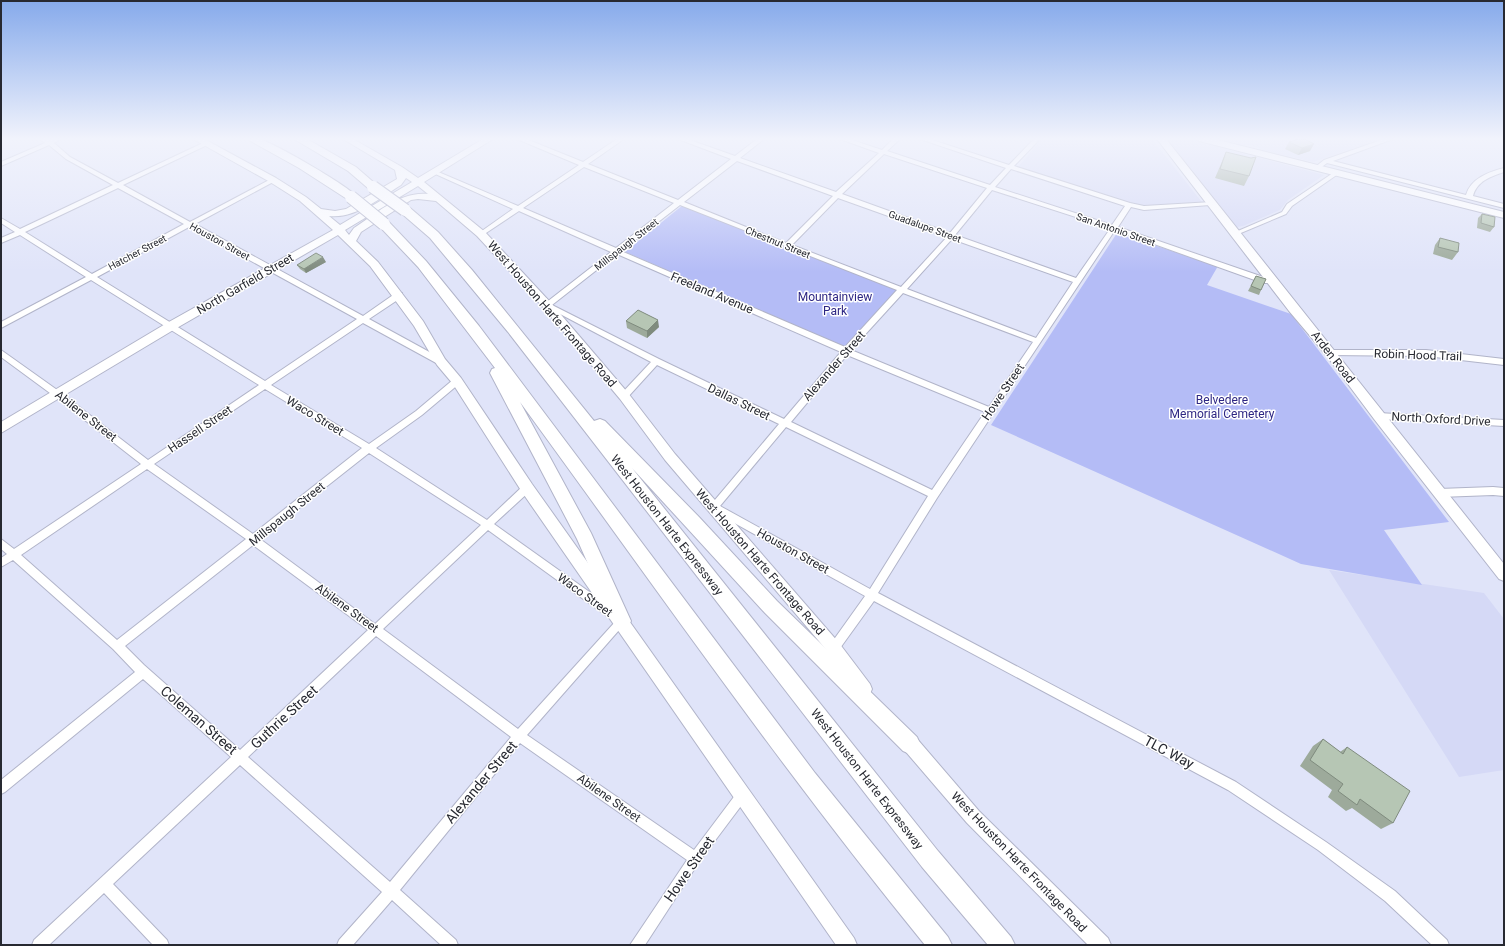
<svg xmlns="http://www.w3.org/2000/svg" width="1505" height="946" font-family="Roboto,sans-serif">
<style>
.built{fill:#d5d9f6}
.green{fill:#b4bcf6}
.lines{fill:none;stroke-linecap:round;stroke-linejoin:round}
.street-casing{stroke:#b1b4c9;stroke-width:2}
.secondary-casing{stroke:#b1b4c9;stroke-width:2}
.primary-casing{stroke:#b1b4c9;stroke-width:2}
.highway-casing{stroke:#b1b4c9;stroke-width:2}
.street{fill:#fff;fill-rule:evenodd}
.secondary{fill:#fff;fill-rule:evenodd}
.primary{fill:#fff;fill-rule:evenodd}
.highway{fill:#fff;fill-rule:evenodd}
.highway-bridge-casing{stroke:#b1b4c9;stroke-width:14;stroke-linecap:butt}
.highway-bridge{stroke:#fff;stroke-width:12}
.wall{fill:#9daa9b}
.shaded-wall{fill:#7f8b7e}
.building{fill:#b6c6b4;stroke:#7f8b7e}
.labels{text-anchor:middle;stroke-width:3;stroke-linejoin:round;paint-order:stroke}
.far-street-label{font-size:10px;fill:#272931;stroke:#fff}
.street-label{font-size:12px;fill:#272931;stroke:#fff}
.park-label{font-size:12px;fill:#2d2683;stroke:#fff}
.near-street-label{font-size:14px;fill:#272931;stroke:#fff}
</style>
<rect width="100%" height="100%" fill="#e0e4f9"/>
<path class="built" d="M1042,139h110l53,67 -60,3 -128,-41z
M1167,139h20l137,36 -36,25 -8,10 -37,16 -6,1z
M1219,139h162l-68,23 -50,-12 -3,-2 -12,-3h-4z
M1329,570l155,23 20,26v151l-45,7z"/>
<path class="green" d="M683,205l214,85 -50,58 -222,-96z
M1117,233l101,33 -11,19 84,29 158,208 -65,8 38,55 -121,-21 -310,-139z"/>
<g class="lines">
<defs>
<path id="street" d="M40,139l10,1 11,-1 -7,4 16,14 48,26 85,-40h4v2l-84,40 67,37 81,-43h4v2l-80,43 168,92 33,-23h6v4l-33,22 75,41 1,2 -1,2h-6l-75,-41 -92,62 98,59 47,-33 38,-32h6l1,2 -1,2 -38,32 -46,33 111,72 37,-35h6l2,3 -2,3 -36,33 132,94 1,3 -100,114 167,115 45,-60 4,-2 4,2 2,4 -2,4 -48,64 -54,83h-15l57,-85 -167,-117 -120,147 56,50 2,5h-17l-49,-45 -39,45h-16l2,-5 43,-48 -142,-127 -127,119 54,56 2,5h-16l-49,-52 -55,52h-17l2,-5 197,-183 -88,-78 -138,113 -4,2v-14l134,-108 -22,-23 -100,-89 -12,7v-9l6,-4 -6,-5v-10l13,10 127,-85 -87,-68 -53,-39v-7l59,42 88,68 111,-75 -168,-105 -90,48v-6l85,-45 -66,-42 -19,8v-5l14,-6 -14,-9v-5l19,11 93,-44 -47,-26 -17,-14 -48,21v-4l44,-19zM118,188l66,36 -92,50 -67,-42zM189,227l168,92 -92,62 -168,-104zM265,389l97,59 -109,86 -99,-70zM369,453l112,72 -106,99 -115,-85zM147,469l99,70 -129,101 -96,-85zM488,530l127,92 -97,107 -135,-100zM253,545l115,85 -128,120 -96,-85 -19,-19zM376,636l135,101 -121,145 -142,-125z
M517,139h9l57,23 34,-23h7l-36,25 90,36 53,-41 -53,-20h9l48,17 22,-17h7l-24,19 96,34 43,-39 -39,-14h9l33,11 11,-11h7l-13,12 103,34 16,-17 -86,-29h9l80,26 25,-26h6l-26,27 116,37 14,3 68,-4v2l-2,1 -66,5 -13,-3 -13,20 151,52v4h-6l-148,-53 -178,268 -59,95 358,189 90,60 69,49 52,49 2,5h-17l-47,-44 -67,-51 -90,-60 -354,-189 -36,50 -4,2 -4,-2 -1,-3 1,-3 35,-49 -154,-86 -2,-3 70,-83 -122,-59 -30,33h-6l-1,-2 1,-2 30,-32 -108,-57 68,-53 -92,-41 -36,24h-4v-2l34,-24 -82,-37 5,-1 82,35 61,-41zM884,154l103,34 -37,45 -108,-39zM737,161l96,35 -47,47 -102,-41zM584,167l90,36 -58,45 -93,-40zM1011,169l114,37 -13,19 -117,-38zM992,190l118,38v1l-34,49 -121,-43zM838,198l109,39 -46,50 -109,-42zM680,205l217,85 -52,57 -224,-96zM952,239l121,43 -37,56 -129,-49zM617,254l224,98 -57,67 -125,-60 -107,-54zM903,293l130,49 -44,65 -138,-57zM847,355l138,57 -53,78 -141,-68zM786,427l142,69 -58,93 -150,-83z
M1384,139h9l-60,22 133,34c5,-17 23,-23 38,-27v4c-14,5 -27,9 -31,24l31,8v4l-177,-45 -8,6 -5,-1 10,-8z
M1336,171l3,2 -1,1 -46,32 -6,8 -50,21 -2,1 -3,-2 51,-22 5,-8z
M1331,350h95l78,9v6l-78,-9 -98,-1 -1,-2 1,-2z
M1378,413l126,7v6l-126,-7 -4,-3z
M1493,487l11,1v8l-11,-1 -54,2 -3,-1 -2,-3 2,-3 3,-1z"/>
<path id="secondary" d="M193,139h11l72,39 30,19 15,12 14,2 11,-2 51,-30 -2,-9 -52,-31h10l49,28 16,11 65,-39h10l-69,43 61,50 66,71 77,90 47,61 164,189 31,41 2,5 -2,5 -6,2 -6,-2 -29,-41 -164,-193 -45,-61 -77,-92 -66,-71 -41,-35 -18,-2 -7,1 -50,32 -5,9 22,21 45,59 22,38 16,19 71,106 322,454 3,7h-21l-314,-453 -69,-108 -16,-19 -23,-39 -44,-60 -32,-31 -163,94 -174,104v-11l166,-99 166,-93 -33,-29 -30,-19zM406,178l6,4 -72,43 -11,-9c26,3 51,-18 72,-31zM418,186l10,8c-28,-3 -52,20 -74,34l-5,7 -4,-5z
M1157,139h9l338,425v17l-5,-2 -125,-160 -47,-63 -38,-45z
M906,731l6,2 67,78 129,127 3,7h-23l-121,-122 -67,-78 -2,-6 2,-6z"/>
<path id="primary" d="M1197,139h17l290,73v6l-305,-77z"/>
<path id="highway" d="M247,139c4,0 10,-1 15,1 15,5 87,46 95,57l-2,2h-8l-48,-31z
M294,139h13l49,28 23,20 -2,2h-8l-21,-18z
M405,206l4,1 29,25 34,38 122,151 6,-2 5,2 94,96 78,84 140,136 3,7 -3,7 -7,3 -7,-3 -138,-138 -133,-145 306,383 73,86 4,8h-27l-66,-78 -414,-535 -78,-94 -29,-25 -2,-3 2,-3z
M384,220l4,1 38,40 53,65 336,447 133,164 4,8h-27c-143,-175 -272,-361 -405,-543l71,131 40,88 -3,6 -6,2 -6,-2 -39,-88 -87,-166 2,-4 3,-1 -77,-101 -38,-40 -2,-3 2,-3z"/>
</defs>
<use href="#street" class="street-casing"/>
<use href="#secondary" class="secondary-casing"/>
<use href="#primary" class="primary-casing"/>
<use href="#highway" class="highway-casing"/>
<use href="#street" class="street"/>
<use href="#secondary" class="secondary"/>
<use href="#primary" class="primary"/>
<use href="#highway" class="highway"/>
<defs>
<path id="highway-bridge" d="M373,187l32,23
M351,197l33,27"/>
</defs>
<use href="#highway-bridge" class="highway-bridge-casing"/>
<use href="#highway-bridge" class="highway-bridge"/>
</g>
<path class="wall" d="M1289,142l21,9 -12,4 -13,-6z
M1226,152l23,24 -5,10 -29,-8z
M1482,214l12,13 -4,5 -13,-4 1,-10z
M1440,238l18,14 -6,8 -19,-6 2,-9z
M326,262l-20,11 -6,-4 -3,-4z
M1256,276l5,14 -2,5 -11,-4z
M626,321l33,6 -12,11 -20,-10z
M1323,739l17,13 7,-5 46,76 -12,6 -29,-21 -6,3 -18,-14 4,-7 -32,-24 13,-20z"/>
<path class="shaded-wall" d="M1314,144l-4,7 -12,4 4,-7z
M323,257l3,5 -20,11 -2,-4z
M658,320l1,7 -12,11v-7z"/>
<path class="building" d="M1298,139h7l9,5 -12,4 -13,-6z
M1226,152l25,6 5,-1 -7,19 -29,-7z
M1482,214l13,3 -1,10 -13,-4z
M1440,238l19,5 -1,9 -20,-5z
M316,253l7,4 -19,12 -7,-4z
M1256,276l10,3 -5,11 -10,-4z
M638,310l20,10 -11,11 -21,-10z
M1323,739l20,15 4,-7 63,44 -17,32 -33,-24 -3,6 -19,-14 5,-7 -33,-24z"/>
<linearGradient id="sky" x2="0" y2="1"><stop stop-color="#86aaeb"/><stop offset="0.51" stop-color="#f1f3fc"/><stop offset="1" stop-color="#f1f3fc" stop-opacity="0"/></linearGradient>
<rect width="1505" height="272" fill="url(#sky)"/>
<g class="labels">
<g class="far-street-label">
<text transform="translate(925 226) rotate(20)" y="4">Guadalupe Street</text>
<text transform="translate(1116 229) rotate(19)" y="4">San Antonio Street</text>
<text transform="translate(220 241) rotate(29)" y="4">Houston Street</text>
<text transform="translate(778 242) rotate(22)" y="4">Chestnut Street</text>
<text transform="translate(626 244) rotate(-38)" y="4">Millspaugh Street</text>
<text transform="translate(137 252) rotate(-28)" y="4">Hatcher Street</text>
</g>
<g class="street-label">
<text transform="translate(245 284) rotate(-30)" y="4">North Garfield Street</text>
<text transform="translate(712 293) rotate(23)" y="4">Freeland Avenue</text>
<text transform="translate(552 314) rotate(49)" y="4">West Houston Harte Frontage Road</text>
<text transform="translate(1418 355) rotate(2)" y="4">Robin Hood Trail</text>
<text transform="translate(1333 357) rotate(52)" y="4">Arden Road</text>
<text transform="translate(834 366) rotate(-49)" y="4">Alexander Street</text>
<text transform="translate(1003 392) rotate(-56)" y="4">Howe Street</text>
<text transform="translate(739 402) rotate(26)" y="4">Dallas Street</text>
<text transform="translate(86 416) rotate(38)" y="4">Abilene Street</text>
<text transform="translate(315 416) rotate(31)" y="4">Waco Street</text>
<text transform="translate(1441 419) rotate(3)" y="4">North Oxford Drive</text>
<text transform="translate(200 429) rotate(-34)" y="4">Hassell Street</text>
<text transform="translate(287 514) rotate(-39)" y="4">Millspaugh Street</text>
<text transform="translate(667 525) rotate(52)" y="4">West Houston Harte Expressway</text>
<text transform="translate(793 551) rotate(29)" y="4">Houston Street</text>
<text transform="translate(760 562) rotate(49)" y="4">West Houston Harte Frontage Road</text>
<text transform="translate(585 595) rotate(36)" y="4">Waco Street</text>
<text transform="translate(347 608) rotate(36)" y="4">Abilene Street</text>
<text transform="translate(867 779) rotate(52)" y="4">West Houston Harte Expressway</text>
<text transform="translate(609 798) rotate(35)" y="4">Abilene Street</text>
<text transform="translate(1019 862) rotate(46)" y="4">West Houston Harte Frontage Road</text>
</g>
<g class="park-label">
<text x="835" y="301">Mountainview<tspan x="835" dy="14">Park</tspan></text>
<text x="1222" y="404">Belvedere<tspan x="1222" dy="14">Memorial Cemetery</tspan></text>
</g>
<g class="near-street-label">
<text transform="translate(284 717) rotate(-43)" y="5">Guthrie Street</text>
<text transform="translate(199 720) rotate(41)" y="5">Coleman Street</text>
<text transform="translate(1169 752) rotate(28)" y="5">TLC Way</text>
<text transform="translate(481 782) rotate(-50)" y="5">Alexander Street</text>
<text transform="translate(689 869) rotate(-55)" y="5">Howe Street</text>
</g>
</g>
<rect width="1505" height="946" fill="none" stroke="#272931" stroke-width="4"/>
</svg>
